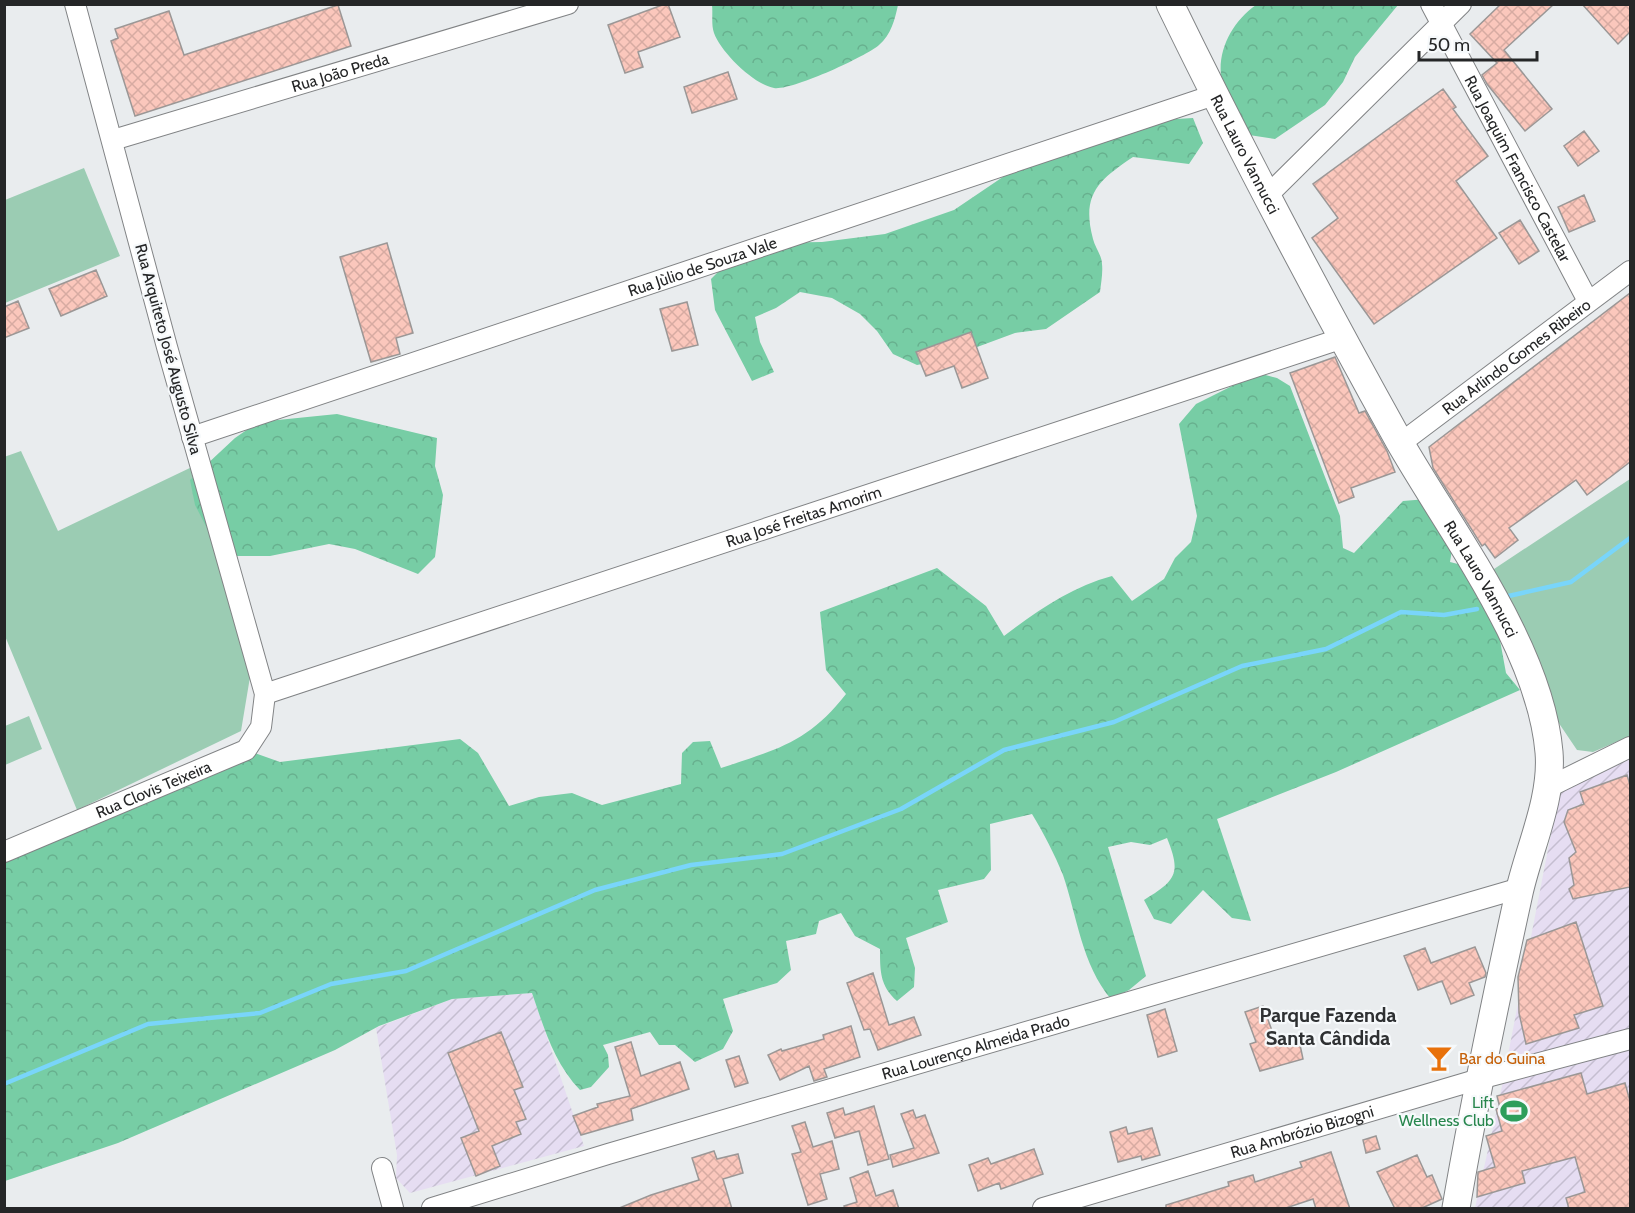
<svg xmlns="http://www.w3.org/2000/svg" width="1635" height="1213" font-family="Cabin,sans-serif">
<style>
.industrial{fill:url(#industrial-furrows)}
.green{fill:#9bccb3}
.forest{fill:url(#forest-crowns)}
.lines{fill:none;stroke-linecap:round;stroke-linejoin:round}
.stream{stroke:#79d5fa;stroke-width:4.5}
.building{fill:url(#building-cross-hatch);stroke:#9b9796;stroke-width:1.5}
.street-casing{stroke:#818385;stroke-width:22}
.secondary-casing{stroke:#818385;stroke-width:29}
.street{stroke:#fff;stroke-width:20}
.secondary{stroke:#fff;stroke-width:27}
.labels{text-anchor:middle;stroke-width:4.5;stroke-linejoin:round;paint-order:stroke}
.street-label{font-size:16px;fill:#252627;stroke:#f6f9fb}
.food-label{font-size:16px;fill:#c56008;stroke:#f6f9fb;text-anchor:start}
.leisure-label{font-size:16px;fill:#27864d;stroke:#f6f9fb;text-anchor:end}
.quarter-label{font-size:20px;font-weight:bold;fill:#2f3133;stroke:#f6f9fb}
</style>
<defs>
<pattern id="industrial-furrows" width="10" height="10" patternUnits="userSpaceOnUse" patternTransform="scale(1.5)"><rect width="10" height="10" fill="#e6ddf2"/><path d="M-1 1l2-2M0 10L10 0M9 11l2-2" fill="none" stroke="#c5bed0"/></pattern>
<pattern id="forest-crowns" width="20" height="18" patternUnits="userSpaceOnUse" patternTransform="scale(1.5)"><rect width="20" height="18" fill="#77cda5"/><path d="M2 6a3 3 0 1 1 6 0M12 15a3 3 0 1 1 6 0" fill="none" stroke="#67b08e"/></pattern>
<pattern id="building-cross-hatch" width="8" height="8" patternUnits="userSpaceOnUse" patternTransform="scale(1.5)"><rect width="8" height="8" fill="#fbc7bc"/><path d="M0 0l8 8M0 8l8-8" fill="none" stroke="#d7aba2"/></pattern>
</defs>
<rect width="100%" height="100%" fill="#e9ecee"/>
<path class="industrial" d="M1630,759v449h-155l25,-112 59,-303z
M532,993l52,153 -174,47 -14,-15 1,-23 -21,-127 76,-29z"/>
<path class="green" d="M84,168l36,88 -115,47v-103z
M21,451l37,80 136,-65 56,211 -9,54 -164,79 -72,-174 -1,-179z
M1630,479v257l-37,16 -16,-2 -23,-34 -63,-145z
M29,716l13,33 -37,16v-39z"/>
<path class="forest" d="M712,5l1,-1 185,1c-3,14 -7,30 -19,40 -14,12 -88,46 -105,43 -21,-4 -53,-36 -60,-55 -3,-8 -1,-20 -2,-28z
M1256,5h142l-43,52 -12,25 -18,23 -50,34 -26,-4c-8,-14 -20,-30 -25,-45 -11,-33 6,-67 32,-85z
M1193,118l10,25 -14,21 -56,-7c-34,23 -52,37 -40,82 2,8 9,17 9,25 1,9 -1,19 -2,28l-54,37 -31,4 -73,27 -25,5 -24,-11 -16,-23 -17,-17 -28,-16 -32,-6 -24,16 -21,9 5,25 14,30 -22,9 -37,-71 -4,-31 17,-17 27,-19 67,-1 63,-8 69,-24 93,-63 96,-26z
M1258,373l19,5 13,8 50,130 3,32 11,5 49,-52 24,-2 26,45 -3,18 12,3 35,59 9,49 14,17 -184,82 -119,47 34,102 -19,-3 -29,-28 -32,34 -17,-5 -10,-19c33,-20 37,-27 23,-62l-17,7 -19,-3 -23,5 38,129 -17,14 -18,9c-29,-34 -34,-83 -48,-124 -8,-20 -20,-43 -31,-61l-42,10 1,46 -7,9 -46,11 10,32 -42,16 9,30 -1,19 -17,14c-17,-15 -17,-30 -17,-52l-25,-13 -14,-23 -22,8 -3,13 -30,7 5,29 -14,13 -54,16 10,32 -10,18 -28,13 -20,-17h-16l-9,-13 -47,13 5,10 1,12 -18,20 -11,3c-26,-27 -36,-62 -48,-97l-80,6 -73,27 -44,24 -217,93 -113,38 -1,-329 242,-102 34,12 180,-23 18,14 31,53 30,-9 33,-4 30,12 79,-21 1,-31 11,-11 17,-1 11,27c55,-18 88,-26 125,-74l-20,-24 -6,-58 117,-44 49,38 18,30c33,-25 67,-49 108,-60l20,25 32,-22 11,-21 16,-16 6,-26 -18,-92 17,-20z
M337,414l100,24 -2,28 8,29 -8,62 -17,17 -63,-25 -26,-5 -59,12h-34l-24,-18 -17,-33 -5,-25 45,-42 23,-16z"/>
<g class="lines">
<path class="stream" d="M1504,597l67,-15 59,-44
M4,1084l144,-60 112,-11 71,-29 75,-13 189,-81 96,-25 91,-11 119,-45 103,-59 110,-28 128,-56 84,-17 75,-37 43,3 33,-6"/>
</g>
<path class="building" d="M665,4h3l12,33 -42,15 5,15 -18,6 -17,-48z
M1501,4h53l-50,46 48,59 -27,22 -38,-47 -5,-9 15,-12 -27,-29z
M1582,4h48v28l-12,12z
M338,5l13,41 -216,70 -24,-75 7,-3 -3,-9 54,-18 15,44z
M728,72l9,27 -45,14 -8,-26z
M1443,89l13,18 -3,2 35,47 -32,25 41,57 -123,86 -62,-86 26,-20 -25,-34z
M1584,131l15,20 -21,15 -14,-20z
M1584,195l11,26 -26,11 -11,-25z
M1520,220l19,31 -20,13 -20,-31z
M387,243l26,90 -17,5 4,16 -29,8 -31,-105z
M96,270l11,26 -46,20 -12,-27z
M1630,293v169l-43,33 -11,-15 -67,48 9,12 -23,18 -10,-14 -3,2 -49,-78 -4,-21z
M18,301l11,27 -25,10v-31z
M687,302l11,43 -26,6 -12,-42z
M971,332l17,46 -26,10 -8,-22 -28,10 -10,-24z
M1335,357l24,56 6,-2 22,40 8,21 -44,16 3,9 -15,6 -49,-130z
M1627,775l3,10v102l-57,12 -4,-10 5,-4 -5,-27 7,-6 -12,-30 4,-12 16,-6 -4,-12z
M1576,922l27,84 -29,9 5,13 -53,16 -7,-31 -1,-36 9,-37z
M1475,947l11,26 -1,4 -16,6 5,12 -23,9 -9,-23 -24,9 -14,-34 21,-8 6,15z
M873,973l16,52 25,-8 7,18 -43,15 -8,-21 -6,1 -17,-47z
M1263,1006l12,33 23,-4 5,24 -43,12 -10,-27 6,-2 -11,-30z
M1165,1009l12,42 -19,6 -11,-42z
M851,1026l9,31 -36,12 3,8 -10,3 -3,1 -5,-15 -29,14 -12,-25 13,-6 1,2 42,-12 -1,-4z
M501,1032l22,55 -9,3 12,29 -10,3 5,12 -29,12 8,20 -24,10 -15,-38 18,-7 -31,-78z
M631,1042l10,34 39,-14 9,27 -58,20 2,11 -52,15 -8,-19 25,-9 -1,-3 33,-8 -15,-49z
M739,1056l9,27 -13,4 -9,-27z
M1581,1073l6,21 38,-11 5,18v108h-61l-3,-11 19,-6 -10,-35 -53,14 3,12 -48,14 1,-25 17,-5 -9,-31 16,-5 -6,-22 4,-1 -3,-12z
M874,1106l15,53 -21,6 -9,-34 -24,7 -8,-25 16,-5 2,7z
M913,1110l3,8 9,-3 14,38 -46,14 -3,-12 24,-7 -13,-34z
M805,1122l8,25 19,-6 7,28 -19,5 7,25 -19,6 -16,-51 9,-2 -9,-26z
M1126,1127l2,7 24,-6 8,27 -18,5 -1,-4 -23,6 -8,-30z
M1376,1136l4,13 -14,4 -3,-13z
M1034,1149l9,25 -42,15 -2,-6 -21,8 -9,-26 19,-7 3,6z
M714,1151l3,8 21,-5 5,19 -20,6 9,30h-115l34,-14 48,-15 -7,-22z
M1331,1152l19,57h-34l-3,-10 -30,10h-117v-4l63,-19 -1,-4 25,-7 2,7 47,-15 -2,-5z
M1417,1155l10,22 5,-2 10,24 -22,10h-25l-18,-37z
M868,1171l8,25 17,-6 6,19h-54l-1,-3 13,-4 -7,-24z"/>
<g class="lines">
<defs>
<g id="street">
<path id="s1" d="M1431,4l157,297"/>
<path id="s2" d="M113,140l455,-136"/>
<path d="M1267,196l194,-192"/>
<path id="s3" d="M192,437l1022,-342"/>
<path id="s4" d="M1401,443l229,-172"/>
<path id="s5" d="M265,694l1078,-356"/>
<path d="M1547,788l83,-41"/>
<path id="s6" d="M4,852l242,-102 15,-23 4,-33 -98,-347 -92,-343"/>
<path d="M382,1168l11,40"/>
<path id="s7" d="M432,1208l176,-54 912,-266"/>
<path id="s8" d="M1043,1208l436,-129 151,-40"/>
</g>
<g id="secondary">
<path id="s9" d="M1170,4c72,148 149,293 229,437 52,91 141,206 150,311 4,47 -20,96 -30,141 -23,105 -45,210 -63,315"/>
</g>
</defs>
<use href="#street" class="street-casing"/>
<use href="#secondary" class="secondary-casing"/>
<use href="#street" class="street"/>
<use href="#secondary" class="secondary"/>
</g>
<defs>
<symbol id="bar-bare" viewBox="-9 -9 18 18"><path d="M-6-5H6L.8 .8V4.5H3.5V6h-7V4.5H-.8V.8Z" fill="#e8710a" stroke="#f6f9fb" stroke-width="2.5" paint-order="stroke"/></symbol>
<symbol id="stadium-bare" viewBox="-9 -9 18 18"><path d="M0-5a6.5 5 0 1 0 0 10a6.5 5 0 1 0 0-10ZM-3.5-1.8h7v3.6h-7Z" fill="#2e9e5b" stroke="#f6f9fb" stroke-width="2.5" paint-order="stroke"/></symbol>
</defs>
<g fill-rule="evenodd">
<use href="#bar-bare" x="1420" y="1039" width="38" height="38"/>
<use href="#stadium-bare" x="1495" y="1092" width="38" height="38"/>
</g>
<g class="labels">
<g class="street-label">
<text dy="6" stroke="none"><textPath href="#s2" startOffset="237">Rua João Preda</textPath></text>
<text dy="6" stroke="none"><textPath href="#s9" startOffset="168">Rua Lauro Vannucci</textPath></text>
<text dy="6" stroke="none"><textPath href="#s1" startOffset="186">Rua Joaquim Francisco Castelar</textPath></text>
<text dy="6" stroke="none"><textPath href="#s3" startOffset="538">Rua Jùlio de Souza Vale</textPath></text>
<text transform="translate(169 349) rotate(75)" y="6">Rua Arquiteto José Augusto Silva</text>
<text dy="6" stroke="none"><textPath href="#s4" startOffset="144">Rua Arlindo Gomes Ribeiro</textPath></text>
<text dy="6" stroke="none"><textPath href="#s5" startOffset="567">Rua José Freitas Amorim</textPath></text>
<text dy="6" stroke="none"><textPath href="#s9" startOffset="654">Rua Lauro Vannucci</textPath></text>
<text dy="6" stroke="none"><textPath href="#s6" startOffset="162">Rua Clovis Teixeira</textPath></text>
<text dy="6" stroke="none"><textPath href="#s7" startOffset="567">Rua Lourenço Almeida Prado</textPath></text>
<text dy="6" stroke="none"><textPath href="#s8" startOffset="270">Rua Ambrózio Bizogni</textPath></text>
</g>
<g class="food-label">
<text x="1459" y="1064">Bar do Guina</text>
</g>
<g class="leisure-label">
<text x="1494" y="1108">Lift<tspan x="1494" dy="18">Wellness Club</tspan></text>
</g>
<g class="quarter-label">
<text x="1328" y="1022">Parque Fazenda<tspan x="1328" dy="23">Santa Cândida</tspan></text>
</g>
</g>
<rect width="1635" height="1213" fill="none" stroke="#252627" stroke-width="12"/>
<path d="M1419 51v9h118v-9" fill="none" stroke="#252627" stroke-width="3"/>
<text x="1428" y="51" font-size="18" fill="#252627" stroke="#f6f9fb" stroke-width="4.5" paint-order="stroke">50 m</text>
</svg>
